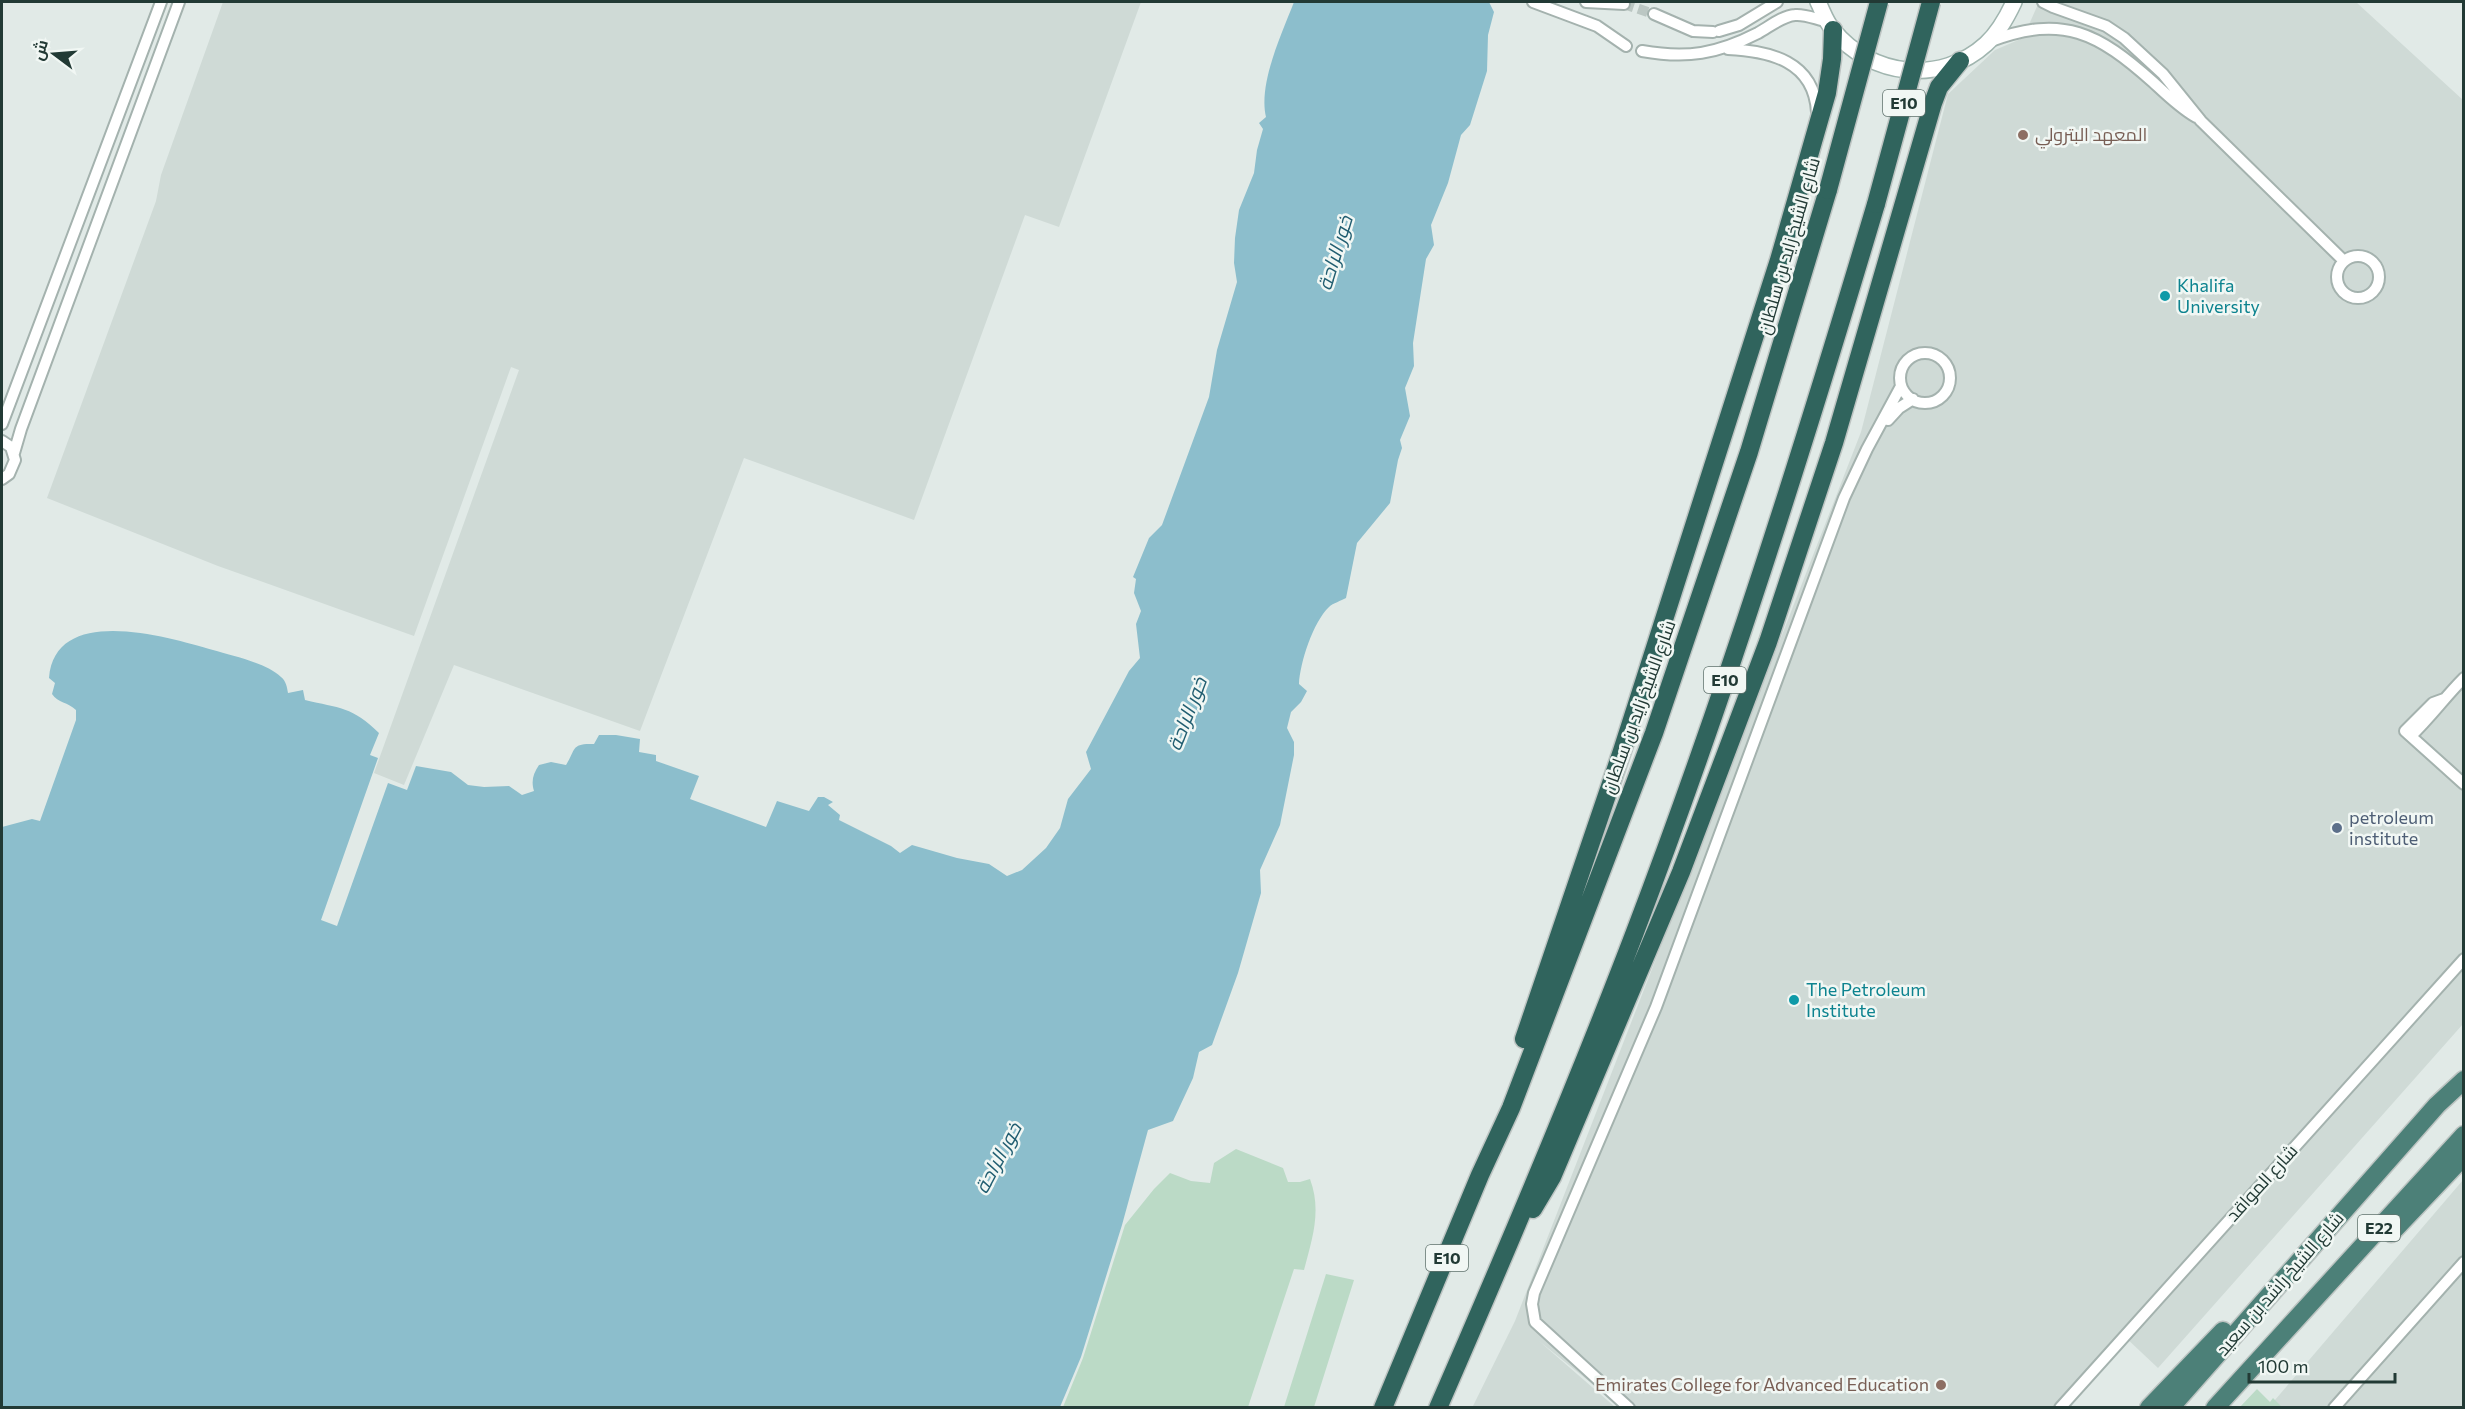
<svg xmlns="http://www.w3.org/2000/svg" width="2465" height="1409" font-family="Commissioner,Cairo,sans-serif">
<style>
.built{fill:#cfdad6}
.green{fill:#bbdac6}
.water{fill:#8cbecc}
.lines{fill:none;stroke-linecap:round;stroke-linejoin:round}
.minor-tunnel{stroke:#bbc7c3;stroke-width:10;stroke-dasharray:10 5;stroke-linecap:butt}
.minor-casing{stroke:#a4b2ae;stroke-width:14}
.secondary-casing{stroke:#a0b5af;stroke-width:18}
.trunk-casing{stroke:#bdc4c2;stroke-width:21}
.motorway-casing{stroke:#bdc4c2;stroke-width:21}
.minor{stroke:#fff;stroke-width:10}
.secondary{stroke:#fff;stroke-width:15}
.trunk{stroke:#4c8078;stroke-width:18}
.motorway{stroke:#30645d;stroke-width:18}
.motorway-bridge-casing{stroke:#bdc4c2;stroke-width:21;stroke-linecap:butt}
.motorway-bridge{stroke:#30645d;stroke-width:18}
.education-dot{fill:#8d6e63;stroke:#f1f7f4;stroke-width:2}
.culture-dot{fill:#0f9aa8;stroke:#f1f7f4;stroke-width:2}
.service-dot{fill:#5c6f8a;stroke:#f1f7f4;stroke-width:2}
.labels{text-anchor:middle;stroke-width:5;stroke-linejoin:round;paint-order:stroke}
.shield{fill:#f1f7f4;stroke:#60736e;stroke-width:1.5}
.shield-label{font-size:16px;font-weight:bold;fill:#223a35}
.education-label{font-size:18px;fill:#785e54;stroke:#f1f7f4;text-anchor:start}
.street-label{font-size:18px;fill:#223a35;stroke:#f1f7f4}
.culture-label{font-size:18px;fill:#0d838f;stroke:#f1f7f4;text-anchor:start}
.service-label{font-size:18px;fill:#4e5e75;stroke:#f1f7f4;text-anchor:start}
.water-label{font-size:20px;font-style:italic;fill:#215e71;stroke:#f1f7f4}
</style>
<rect width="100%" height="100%" fill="#e1eae7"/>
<path class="built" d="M223,2h918l-82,225 -34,-12 -111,305 -170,-62 -104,273 -186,-66 -50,120 -30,-12 145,-403 -8,-3 -97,269 -196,-70 -171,-68 109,-297 5,-26z
M2039,2h317l107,98v924l-305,344 -34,-32 -64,71h-439l-82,-66 76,66 -143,1 43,-87 346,-889 87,-338 47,-44 28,-12z
M2463,1180v227h-194z"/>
<path class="green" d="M1236,1149l47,19 5,14h12l10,-3c12,32 2,60 -6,91l-10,-1 -46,138h-185l20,-49 42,-133 29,-36 16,-16 21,8 19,2 4,-20z
M1326,1274l28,6 -40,127h-30z
M2257,1389l13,13 3,-4 9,9h-42z"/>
<path class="water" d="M1294,2h195l5,10 -6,23 -1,36 -17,54 -9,10 -13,48 -17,42 3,20 -8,14 -13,84 1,23 -9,22 5,28 -10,24 2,8 -4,12 -8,43 -33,40 -11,55c-5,3 -13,5 -17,9 -16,15 -29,56 -30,77l8,7 -6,11 -10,10 -4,16 7,14v13l-14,70 -20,45 1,23 -23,80 -26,72 -13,7 -6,26 -20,43 -25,9 -26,95 -41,132 -21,50h-1058v-580l30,-8 8,2 36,-101v-10c-8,-8 -18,-7 -24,-16l3,-11 -6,-5c6,-75 119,-41 164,-28 20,6 54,13 68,27 5,4 6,10 7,16l15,-3 2,10c34,8 48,7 74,33l-9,22 8,3 -57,162 16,6 51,-143 19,7 9,-24 35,6 17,13 16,2 25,-1 13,9 12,-4c-3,-10 -1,-17 5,-26l12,-3 15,3c10,-16 5,-22 28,-21l5,-9h17l24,4 -1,13 17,3v6l43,15 -9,23 76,28 11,-26 32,10 9,-14h6l9,5 -5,3 12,10 -1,5 52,26 9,7 12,-8 45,13 32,6 18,12 15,-6 24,-22 14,-20 8,-29 23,-30 -5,-17 43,-81 11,-13 -4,-34 5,-13 -7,-18 2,-14 -3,-2 16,-39 13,-13 47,-128 8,-47 20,-68 -3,-19 1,-25 4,-28 15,-37 3,-23 6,-21 -4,-6 7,-6c-8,-33 16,-84 28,-115z"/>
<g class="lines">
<path class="minor-tunnel" d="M1624,4l30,10"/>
<defs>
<path id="minor" d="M1533,2l64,24 29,20
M1586,2l38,2
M2043,2l10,5 53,19 18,12 39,36 38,47 143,140
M1654,14l39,17 20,1
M1719,31l20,-6 38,-23
M1991,41c72,-27 107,-8 162,41 14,13 27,26 43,35
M1728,49c42,2 86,12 89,63
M1642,51c45,8 75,3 116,-18 11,-6 24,-17 37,-18 10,-1 21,4 31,6
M2337 277a21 21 0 1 1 42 0a21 21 0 1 1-42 0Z
M1900 378a25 25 0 1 1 50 0a25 25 0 1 1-50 0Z
M1888,420l11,-12 14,-9
M2,424l159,-422
M2,441l9,6 4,13 -6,14 -7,5
M14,453l7,-24 158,-427
M2444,699l-11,4 -28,28 59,53
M2411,736c19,-18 34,-39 53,-58
M1629,1408l-94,-86 -3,-18 2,-11 122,-286 188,-509 23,-49 34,-63
M2060,1408l404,-449
M2334,1408l130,-146"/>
<path id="secondary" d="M1818,2c5,10 8,20 15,28 38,47 108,55 153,14 13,-12 21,-27 28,-42"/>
<path id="trunk" d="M2391,1233l73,-77
M2149,1408l74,-77
M2170,1408l267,-303 27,-25
M2215,1408l249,-273"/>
<path id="motorway" d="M1524,1039l98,-288 157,-491 48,-167 5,-34 1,-29
M1533,1209l19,-32 129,-305 87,-230 66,-199 99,-340 6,-16 21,-26
M1383,1408l97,-233 31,-67 143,-375 95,-281 79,-262
M1438,1408c69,-158 136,-316 197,-476 91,-239 168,-483 241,-728"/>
</defs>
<use href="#minor" class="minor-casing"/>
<use href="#secondary" class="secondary-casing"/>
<use href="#trunk" class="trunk-casing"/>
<use href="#motorway" class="motorway-casing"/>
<use href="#minor" class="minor"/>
<use href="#secondary" class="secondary"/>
<use href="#trunk" class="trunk"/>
<use href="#motorway" class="motorway"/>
<defs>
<path id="motorway-bridge" d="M1828,190l51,-188
M1876,204l55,-202"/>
</defs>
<use href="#motorway-bridge" class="motorway-bridge-casing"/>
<use href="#motorway-bridge" class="motorway-bridge"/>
</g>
<g class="education-dot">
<circle cx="2023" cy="135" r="6"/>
<circle cx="1941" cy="1385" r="6"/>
</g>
<g class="culture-dot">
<circle cx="2165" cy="296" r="6"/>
<circle cx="1794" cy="1000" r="6"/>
</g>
<circle class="service-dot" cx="2337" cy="828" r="6"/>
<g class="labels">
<g class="shield">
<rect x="1883" y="90" width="42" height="26" rx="4.5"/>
<rect x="1704" y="667" width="42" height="26" rx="4.5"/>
<rect x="2358" y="1215" width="42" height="26" rx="4.5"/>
<rect x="1426" y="1245" width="42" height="26" rx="4.5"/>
</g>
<g class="shield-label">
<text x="1904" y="109">E10</text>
<text x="1725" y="686">E10</text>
<text x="2379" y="1234">E22</text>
<text x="1447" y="1264">E10</text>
</g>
<g class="education-label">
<text x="2035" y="141">المعهد البترولي</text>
<text x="1929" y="1391" text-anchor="end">Emirates College for Advanced Education</text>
</g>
<g class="street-label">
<text transform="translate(1789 246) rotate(-74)" y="6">شارع الشيخ زايد بن سلطان</text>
<text transform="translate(1639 707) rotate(-70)" y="6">شارع الشيخ زايد بن سلطان</text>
<text transform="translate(2262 1183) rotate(-48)" y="6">شارع المواقد</text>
<text transform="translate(2280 1284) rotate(-49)" y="6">شارع الشيخ راشد بن سعيد</text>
</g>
<g class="culture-label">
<text x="2177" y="292">Khalifa<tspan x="2177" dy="21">University</tspan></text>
<text x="1806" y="996">The Petroleum<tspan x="1806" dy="21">Institute</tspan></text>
</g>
<g class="service-label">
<text x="2349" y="824">petroleum<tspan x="2349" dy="21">institute</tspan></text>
</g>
<g class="water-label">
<text transform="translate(1335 253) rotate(-73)" y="7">خور الراحة</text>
<text transform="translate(1187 714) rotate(-69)" y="7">خور الراحة</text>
<text transform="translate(998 1158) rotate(-62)" y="7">خور الراحة</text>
</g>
</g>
<rect width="2465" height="1409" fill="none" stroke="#223a35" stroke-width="6"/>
<g transform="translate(54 54) rotate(286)" stroke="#f1f7f4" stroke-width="4.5" paint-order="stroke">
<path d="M0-4.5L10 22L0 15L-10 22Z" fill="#223a35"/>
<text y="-9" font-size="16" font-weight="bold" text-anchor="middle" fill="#223a35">ش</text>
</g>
<path d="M2249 1373v9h146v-9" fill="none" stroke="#223a35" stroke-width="3"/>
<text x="2258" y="1373" font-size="18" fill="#223a35" stroke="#f1f7f4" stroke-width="4.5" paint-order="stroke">100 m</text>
</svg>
